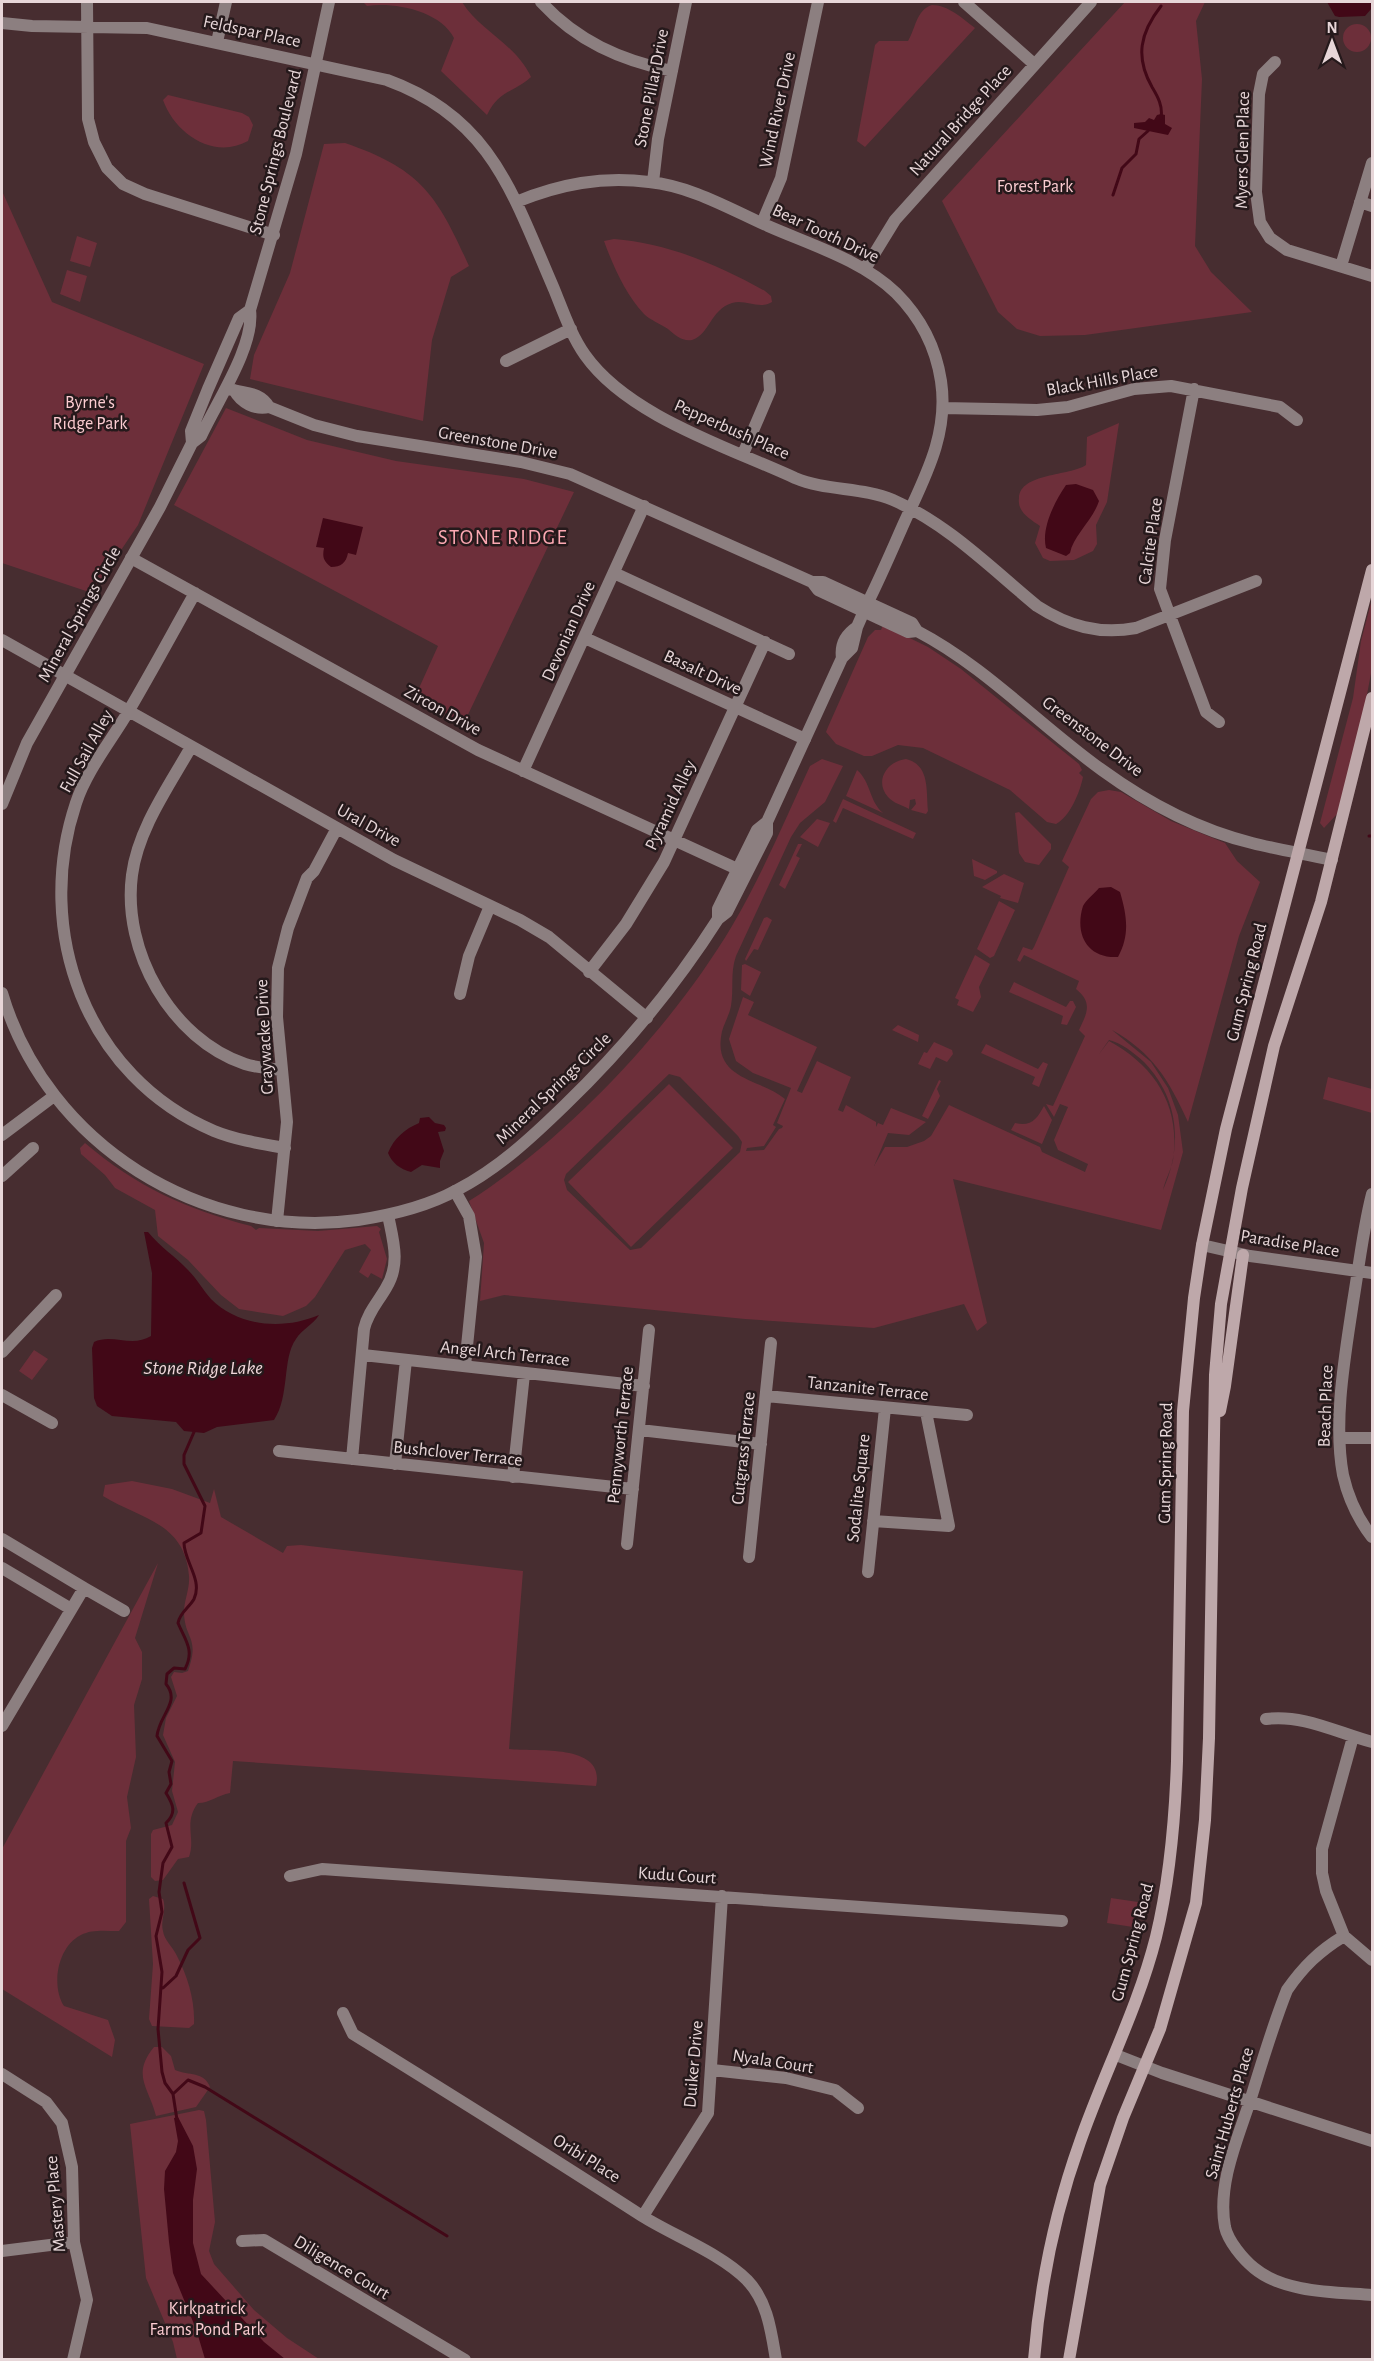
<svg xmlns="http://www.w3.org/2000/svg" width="1374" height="2361" font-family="'Alegreya Sans',sans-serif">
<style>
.green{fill:#6d2f3a;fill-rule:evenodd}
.water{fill:#420817}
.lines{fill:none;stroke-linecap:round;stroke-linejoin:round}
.stream{stroke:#420817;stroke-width:3}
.minor{stroke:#8c7f80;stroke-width:12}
.tertiary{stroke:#8c7f80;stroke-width:12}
.secondary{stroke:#bea8aa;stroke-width:12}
.labels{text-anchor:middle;stroke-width:5;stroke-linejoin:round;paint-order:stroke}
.street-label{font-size:18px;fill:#e7d6d8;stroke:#25191b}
.park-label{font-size:18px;fill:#fcccd1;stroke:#25191b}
.water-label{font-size:20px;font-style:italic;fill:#efd6d9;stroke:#25191b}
.quarter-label{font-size:21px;letter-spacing:1.5px;fill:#fca8b2;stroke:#25191b}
</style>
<rect width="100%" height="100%" fill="#472d30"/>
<path class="green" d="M363,2h99c18,29 54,42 69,75 -18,16 -32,13 -44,38l-46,-44 13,-33c-14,-27 -59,-36 -87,-32z
M1125,2h80l-9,19 6,58 -7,167 16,26 41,40 -167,23 -45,1 -23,-7 -19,-17 -56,-111z
M932,5c16,0 30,13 43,23l-110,119 -8,-6 18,-96 4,-4h29c8,-13 8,-31 24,-36z
M1343 38a14 14 0 1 1 28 0a14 14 0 1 1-28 0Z
M168,95l74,18 7,4 4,8 -5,16c-34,19 -73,-7 -85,-41z
M345,143c76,26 92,52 124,123l-18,11 -19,63 -9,81 -173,-42 4,-24 36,-82 34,-129z
M2,191l50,111 152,62 -66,161 -46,68 -90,-30z
M77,236l20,7 -7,24 -20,-6z
M614,239c54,4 104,26 151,52l6,5 1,6c-13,8 -26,-3 -40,1 -22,7 -22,31 -40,37 -9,2 -17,-5 -24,-11 -7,-5 -18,-9 -24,-15 -18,-19 -31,-48 -40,-73z
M67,270l20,6 -7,26 -20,-8z
M226,408l81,32 89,21 128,18 50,13 -110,231 -49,-26 23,-51 -264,-141z
M1119,423l-12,79 -11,23 1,19 -4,7 -19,9 -24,1 -7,-3 -8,-15 5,-17c-10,-7 -23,-14 -21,-28 1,-25 51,-22 67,-33l1,-28z
M1372,599v69l-10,53 -24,92 -14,15 -4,-5 33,-125 8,-57z
M883,625l45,22 33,22 118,95 3,6 -3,3 4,4c-3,15 -13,40 -27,47l-9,-2 -37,-32 -87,-42 -25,-3 -26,11h-8l-28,-12 -10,-12 2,-5 40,-90 7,-7h6z
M822,759l21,7 -18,36 -25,21 -9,14 -55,119c-6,17 -2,32 -5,50 -2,11 -9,20 -10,31 -6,43 40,42 64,62l-12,26 3,2 -12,19 -17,2 -1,3 18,-1 15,-21 3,-1 1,-2 -6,-3 14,-35 -38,-15 -17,-12 -7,-22 14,-42 11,5 -6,13 69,32 -20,44 5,2 15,-32 34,16 -13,33 5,2 3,-7 30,17v5l2,-4 5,2 8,-17 35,14 -17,13 -21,-2 -14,33 11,-19h22l17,-6 7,-5 18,-31 91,42 2,5 43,20 3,-8 -30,-14 -4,-10 14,-33 -8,-3 -6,13 -8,-13 7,2 32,-70 -6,-6c8,-17 14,-27 -3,-41l3,-8 -55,-26 -4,7 -3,-2 6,-13 9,3 2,-3 35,-80 -7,-6 29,-62 7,-7 11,-2 12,2 50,29 54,22 12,18 23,21 -21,54 -51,186c-19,-42 -35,-69 -76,-92l39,32 17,26 10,27 5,37 -22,78 -208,-51 34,144 -10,8 -13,-27 -90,24 -129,-9 -241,-24 -24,6 4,-58 -15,-42c99,-63 203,-174 263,-275 30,-51 53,-106 78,-160zM1109,1040c13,3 25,13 35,22 35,36 39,84 19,128 2,-10 8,-20 10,-30 8,-54 -18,-94 -64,-119l-10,13zM669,1074l11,3 58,59 4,6 -2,10 -99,96 -11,2 -63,-60 -3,-10 2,-6z
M906,759c24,6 20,31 22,52l-2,3 -15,-4 5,-6 -1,-5 -5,1 -1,9c-7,-4 -16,-6 -21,-12 -14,-16 -1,-36 18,-38z
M857,770c14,12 12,31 26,43l-37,-17z
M843,799l73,34 -3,6 -70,-31 -7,15 -3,-2z
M1019,812l32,32v5l-12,16 -14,-3 -6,-9 -4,-40z
M817,819l13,4 -12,24 -18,-10z
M798,844h4l-6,12 4,2 -15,31 -6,-4z
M972,859l25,12v2l-12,7 -11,-4z
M1004,874l20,9 -6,20 -18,-5 1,-2 -19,-9z
M999,901l16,9 -21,46 -4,2 -13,-9z
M767,917l5,3 -14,30 -4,-1 -8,12 -1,-2 19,-41z
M975,955l15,9 -11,23 2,10 -8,15 -16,-7 2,-5 -4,-2z
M745,964l16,8 -11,24 -9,-6 1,-25z
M1014,982l52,25 4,-6h3l3,6 -9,18 -6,-1 2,-8 -54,-24z
M898,1025l21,10 -1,7 -26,-12z
M934,1042l18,8 1,4 -6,8 -11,-5 -6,12 -12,-5 6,-12 3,1z
M986,1044l52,25 5,-7 5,2 -9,23 -7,-3 3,-7 -54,-24z
M1328,1077l44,12v24l-49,-14z
M939,1080l2,1 -4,8 3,7 -12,23 -6,-3z
M669,1084l64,64 -102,99 -63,-65z
M1044,1106l8,14 -10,24 -31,-14 4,-7c16,4 22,-4 29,-17z
M85,1143c50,43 103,67 166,83l5,4 3,-2 59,3 59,-5 4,3 -2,3 8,27 -5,20 -11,-6 -3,5 -9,-6 12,-22 -6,-6 -20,6 -30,47 -9,9 -23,10 -44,-7 -18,-14 -33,-35 -30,-24 -3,-26 -40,-22 -10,-13 -24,-21 -1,-6z
M34,1350l14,9 -16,21 -13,-9z
M132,1481l40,8 38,14 4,-14 7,28 62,36 4,-7 14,-1 222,26 -14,178c27,3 97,-6 87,37l-363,-25 -3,32c-12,2 -20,10 -32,10 -15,20 -2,35 -9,54l-11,2 -15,21 -8,1 -4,-4v-43l2,-4 19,-5 6,-13 -6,-21 3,-29 -12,-27 3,-17 11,-22 -6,-19 3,-5 8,1 6,-2c12,-34 -3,-31 -4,-58 0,-13 6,-24 5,-37 -4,-54 -49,-57 -86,-80l2,-11z
M158,1563l-23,75 7,14v27l-8,26 2,52 -9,40 4,31 -5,13v81l-7,9c-13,0 -27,-2 -38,4 -24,12 -30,51 -17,71l44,14 7,20 -3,17 -110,-68v-140z
M153,1896l10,3c4,12 -3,21 0,32 1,9 10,16 14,25 11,21 18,45 17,68l-5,4 -37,-2 -3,-7 4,-55 -4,-65z
M1111,1898l27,4 -5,25 -26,-4z
M154,2047h8l9,9 4,14c14,6 29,1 35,17l-14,20 -40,9c-7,-28 -25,-41 -2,-69z
M199,2110l5,1 2,9 9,102 -6,29 5,13 40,46 33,28 32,21h-142l-4,-17 -27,-64 -16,-154z"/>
<path class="water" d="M1327,2h45v6l-7,8 -26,1 -4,-1z
M1161,114l4,1v9l7,4 -4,7 -34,-7v-5l11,-1 4,-4 5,2 3,-5z
M1076,484l17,6 6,11c-6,19 -26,35 -29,52l-4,3 -20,-8c-5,-20 9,-47 20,-63z
M323,518l40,9 -7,28 -8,-2c-2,10 -7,14 -17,14 -7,-6 -9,-9 -7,-19l-8,-1z
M1111,887l9,5c7,24 10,43 -2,65 -30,2 -44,-22 -35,-51 3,-6 11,-12 16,-18z
M429,1117l6,6 9,2 2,3 -1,3 -7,1 6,19 -4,10v7l-18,-3 -11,7c-11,-3 -19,-9 -23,-19 6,-15 17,-24 31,-30l1,-5z
M144,1232h4c12,15 27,24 40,38 9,9 15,20 23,29 28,28 73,31 108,16 -6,10 -17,14 -23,24 -14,19 -6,57 -22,81l-57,7 -13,6 -20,-2 -8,-9 -64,-6 -15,-10 -3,-8 -2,-50 2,-6c18,-9 38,6 57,-6l1,-63z
M178,2117l15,29 4,23 -4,31v43l8,31 63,68 21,17h-80l-9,-30 -23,-56 -4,-31 -5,-53 1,-18 11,-19 2,-11 -4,-23z"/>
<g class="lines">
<path class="stream" d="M1161,118c2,-12 -3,-21 -9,-31 -17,-30 -12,-54 9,-81
M1113,195l9,-27 14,-14 3,-15 9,-8
M1369,836h3
M163,1988l13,-12 12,-26 12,-12 -16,-55
M173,2094l15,-14 17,7 242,149
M177,2120l-4,-26 -8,-11 -3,-11 -4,-43 4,-57 -6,-36 6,-24 -3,-20 4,-29 9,-16 -6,-24c11,-10 7,-19 0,-30l5,-9 -2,-12 3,-11 -15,-25c2,-21 24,-34 9,-52l1,-10 7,-6 11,1c10,-19 0,-29 -7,-46 2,-11 11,-15 16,-24 9,-19 -10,-38 -10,-56l17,-10 4,-27 -21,-42v-9l10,-23"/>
<path class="minor" d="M87,2l1,117 6,23 13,26 16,16 22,10 129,41
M541,2c36,39 79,58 131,69
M964,2l70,62
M2,23l30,3 115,2 240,52c105,38 126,115 167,209 9,22 17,46 31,66 43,61 143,92 210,123 31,13 67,9 98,22 55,24 99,69 144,106 31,20 62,29 99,22l120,-47
M217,42l9,-40
M1275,62l-12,12 -4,20 -3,98 4,30 10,16 17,12 85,26
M653,182l5,-43 28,-137
M516,202c44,-18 86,-26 133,-20 42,4 81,27 119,44 43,19 94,34 128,67 24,24 40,55 45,88 8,53 -16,96 -37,142 -12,27 -23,53 -36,79
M1360,202l12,4
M762,223l19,-45 37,-176
M1341,266l31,-103
M865,269l30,-49 196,-218
M506,361l65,-32
M1194,389l-29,151 -5,49 46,123 13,10
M943,408l94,2 31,-3 66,-18 37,-3 109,21 17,13
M743,454l27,-63 -1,-15
M131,558l347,192 268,123
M614,573l175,81
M195,593c-22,39 -44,80 -67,119 -17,29 -41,58 -52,91 -43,128 10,274 138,328 22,9 48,13 71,17
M585,638l220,101
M2,640l392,220 126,60 29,17 98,81
M191,747c-22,39 -53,82 -59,128 -10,76 39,164 113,189 12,4 24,4 36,6
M523,771l121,-265
M589,972l37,-48 38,-62 101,-220
M460,994l9,-38 21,-50
M2,1176l31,-28
M455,1191l14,25 7,41 -11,109
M1372,1194c-9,35 -13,72 -19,108 -8,54 -20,119 -10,173 5,22 15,44 29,62
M277,1221l10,-99 -10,-105 1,-49 10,-40 19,-50 7,-7 23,-43
M1202,1245l48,11 122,17
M2,1352l54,-57
M363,1355l281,31
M2,1395l50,28
M766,1396l201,19
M640,1430l121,14
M1341,1438h31
M279,1451l354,38
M352,1459l12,-130c4,-17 14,-27 22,-41 15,-24 7,-48 2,-73
M395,1464l11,-104
M513,1477l11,-103
M873,1521l76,5 -23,-114
M2,1539l82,49
M627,1544l22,-214
M749,1557l22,-214
M2,1568l69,41
M868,1572l17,-164
M1266,1719c37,-5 72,14 106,23
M2,1726l82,-138 40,23
M1353,1737l-31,112v24l4,18 18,45 28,24
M290,1876l32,-7 740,52
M1344,1936c-25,15 -41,31 -57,54 -14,35 -25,72 -36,108 -13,40 -34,86 -26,129 3,14 18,32 29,41 30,25 81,24 118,27
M343,2013l10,21c97,60 193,120 289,182 32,20 78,37 105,64 21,22 24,51 29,80
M1116,2055l46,18 210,68
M712,2070l74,8 49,12 23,18
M2,2074l44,28 16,21 10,44 2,75 13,58 -14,60
M643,2216l65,-103 14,-217
M242,2241l22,-1 201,120
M2,2251l72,-9"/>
<path class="tertiary" d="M229,389c15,5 31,2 40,18
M234,390c7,13 21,20 35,17l45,18 43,11 164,26 49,12 242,108h11l89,41 5,8c69,36 122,94 185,139 44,32 97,60 150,73 27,7 54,11 80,17
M192,443l-1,-12 17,-42 31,-71 11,-8
M812,582l6,8 90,42 9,-1
M842,658c-2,-14 3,-23 15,-31
M2,804l25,-61 133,-236 32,-64 9,-7c15,-33 54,-90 49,-126l46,-156 33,-152
M718,919v-10l39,-79 10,-8
M2,993c45,152 200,248 356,227 33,-5 70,-14 99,-30 42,-22 74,-52 108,-85 58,-56 109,-117 153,-186l9,-7 40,-79v-11l75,-164 10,-10 5,-21 11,-25
M2,1135l52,-39"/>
<path class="secondary" d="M1220,1411l5,-25 18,-131
M1034,2360c6,-75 21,-148 46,-218 24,-69 58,-134 76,-205 14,-58 19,-117 21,-176l6,-350 11,-113 8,-53 24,-116 146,-559
M1069,2360l31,-175 23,-67 37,-89 36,-126 9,-83 4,-82 6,-363 6,-71 21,-116 32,-142 47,-144 51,-204"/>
</g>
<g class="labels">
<g class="street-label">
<text transform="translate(252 31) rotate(12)" y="6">Feldspar Place</text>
<text transform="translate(651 88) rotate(-79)" y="6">Stone Pillar Drive</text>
<text transform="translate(777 110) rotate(-78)" y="6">Wind River Drive</text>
<text transform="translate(960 120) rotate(-48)" y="6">Natural Bridge Place</text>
<text transform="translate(1242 150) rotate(-89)" y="6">Myers Glen Place</text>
<text transform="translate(275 152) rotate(-76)" y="6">Stone Springs Boulevard</text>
<text transform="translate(826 233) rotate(25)" y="6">Bear Tooth Drive</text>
<text transform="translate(1102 380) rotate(-10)" y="6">Black Hills Place</text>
<text transform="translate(732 429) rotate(24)" y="6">Pepperbush Place</text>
<text transform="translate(498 442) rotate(10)" y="6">Greenstone Drive</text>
<text transform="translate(1150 541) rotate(-82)" y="6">Calcite Place</text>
<text transform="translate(79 614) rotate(-61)" y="6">Mineral Springs Circle</text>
<text transform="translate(568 631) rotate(-66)" y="6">Devonian Drive</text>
<text transform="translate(703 672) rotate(25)" y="6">Basalt Drive</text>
<text transform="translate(443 710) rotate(29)" y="6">Zircon Drive</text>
<text transform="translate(1093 736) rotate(37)" y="6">Greenstone Drive</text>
<text transform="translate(86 751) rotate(-61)" y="6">Full Sail Alley</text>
<text transform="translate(670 805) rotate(-65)" y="6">Pyramid Alley</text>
<text transform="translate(369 825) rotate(29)" y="6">Ural Drive</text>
<text transform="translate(1246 982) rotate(-76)" y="6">Gum Spring Road</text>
<text transform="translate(264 1037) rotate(-93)" y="6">Graywacke Drive</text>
<text transform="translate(553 1088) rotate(-44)" y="6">Mineral Springs Circle</text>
<text transform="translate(1290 1243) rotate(9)" y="6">Paradise Place</text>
<text transform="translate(505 1353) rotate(6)" y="6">Angel Arch Terrace</text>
<text transform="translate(868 1388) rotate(6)" y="6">Tanzanite Terrace</text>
<text transform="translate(1325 1406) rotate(-88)" y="6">Beach Place</text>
<text transform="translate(620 1435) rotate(-84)" y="6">Pennyworth Terrace</text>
<text transform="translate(743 1448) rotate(-84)" y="6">Cutgrass Terrace</text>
<text transform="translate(458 1453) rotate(6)" y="6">Bushclover Terrace</text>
<text transform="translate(1165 1463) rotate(-89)" y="6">Gum Spring Road</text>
<text transform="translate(858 1488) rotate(-84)" y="6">Sodalite Square</text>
<text transform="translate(677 1875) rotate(4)" y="6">Kudu Court</text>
<text transform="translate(1132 1942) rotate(-75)" y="6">Gum Spring Road</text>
<text transform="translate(773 2061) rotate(9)" y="6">Nyala Court</text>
<text transform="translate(693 2064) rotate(-85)" y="6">Duiker Drive</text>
<text transform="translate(1229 2113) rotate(-74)" y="6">Saint Huberts Place</text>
<text transform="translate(587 2158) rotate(32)" y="6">Oribi Place</text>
<text transform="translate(55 2204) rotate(-95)" y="6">Mastery Place</text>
<text transform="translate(342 2267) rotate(31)" y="6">Diligence Court</text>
</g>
<g class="park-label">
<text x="1035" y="192">Forest Park</text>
<text x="90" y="408">Byrne's<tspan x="90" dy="21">Ridge Park</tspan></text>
<text x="207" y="2314">Kirkpatrick<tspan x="207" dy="21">Farms Pond Park</tspan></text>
</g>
<g class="water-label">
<text x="203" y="1374">Stone Ridge Lake</text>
</g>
<g class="quarter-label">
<text x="503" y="544">STONE RIDGE</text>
</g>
</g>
<rect width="1374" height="2361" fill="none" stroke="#e7d6d8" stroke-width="6"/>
<g transform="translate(1332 42)" stroke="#25191b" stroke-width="4.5" paint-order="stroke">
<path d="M0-4.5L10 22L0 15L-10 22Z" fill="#e7d6d8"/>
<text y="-9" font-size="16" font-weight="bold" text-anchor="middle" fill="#e7d6d8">N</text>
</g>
</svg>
